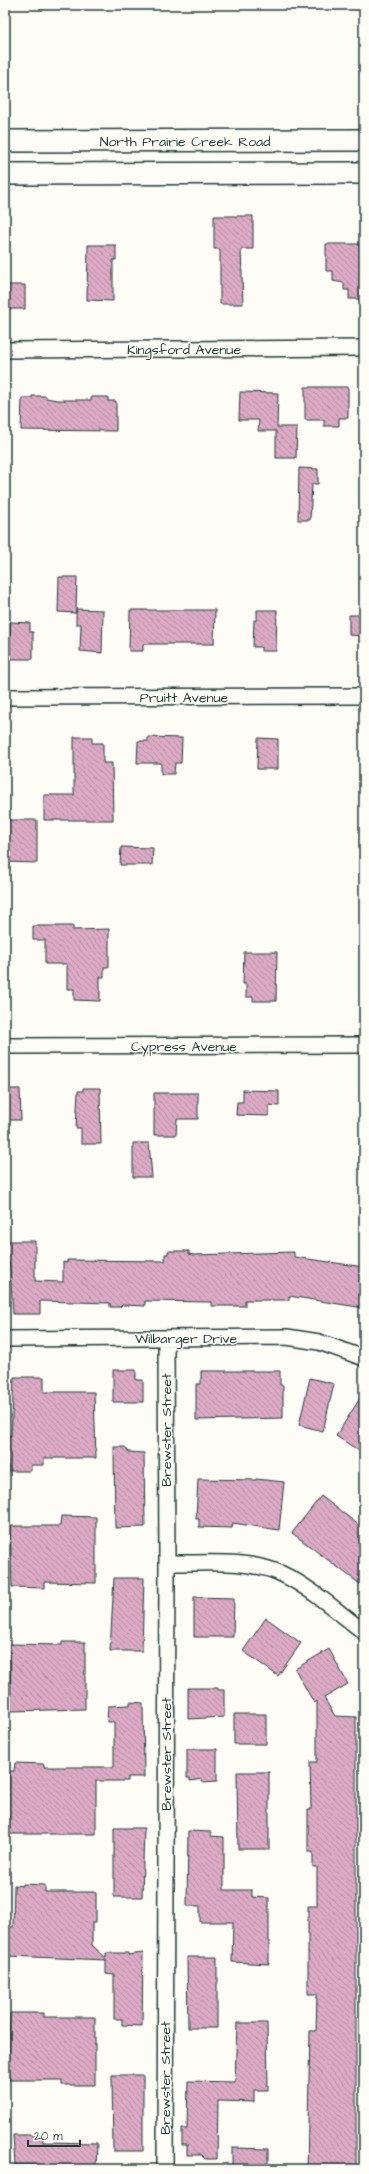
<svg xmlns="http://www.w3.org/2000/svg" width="369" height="2174" font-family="'Architects Daughter',sans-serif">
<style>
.building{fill:url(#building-back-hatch);stroke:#1f3d34}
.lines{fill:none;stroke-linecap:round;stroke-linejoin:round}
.street-casing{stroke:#1f3d34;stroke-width:18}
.secondary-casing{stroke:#1f3d34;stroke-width:24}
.street{stroke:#fdfcf7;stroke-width:15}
.secondary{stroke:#fdfcf7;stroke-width:21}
.labels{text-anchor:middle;stroke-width:3;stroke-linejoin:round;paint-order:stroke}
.street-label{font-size:14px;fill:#1f3d34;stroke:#fdfcf7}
</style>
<defs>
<pattern id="building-back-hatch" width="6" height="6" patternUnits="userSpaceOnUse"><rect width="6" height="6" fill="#ddaac6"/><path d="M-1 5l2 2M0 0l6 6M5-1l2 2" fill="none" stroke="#b38ca2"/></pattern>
</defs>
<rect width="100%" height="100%" fill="#fdfcf7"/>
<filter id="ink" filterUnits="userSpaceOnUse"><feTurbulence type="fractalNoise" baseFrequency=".025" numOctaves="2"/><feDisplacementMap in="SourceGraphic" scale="8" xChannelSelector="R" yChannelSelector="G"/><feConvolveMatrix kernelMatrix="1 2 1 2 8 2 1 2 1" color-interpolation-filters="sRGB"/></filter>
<g filter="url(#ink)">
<path class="building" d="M214,216h39v33h-12l2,55h-23v-55h-6z
M326,244h38v55h-15v-9h-5v-7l-11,-2v-10h-7z
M88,245h28v15h-3v41l-26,-1z
M5,285h20v24h-20z
M305,387h43v31h-9v8h-15v-6h-19z
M240,392l38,1 -1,34h20l-1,31h-20v-27h-18l1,-11h-20z
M32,396h14v2l11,2h34v-3h17v4h8v30l-95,-1 1,-32h10z
M299,468l19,1v15h-6l-2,36h-12z
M59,577h18l-1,36 -18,-1z
M76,609l27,1 -1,43 -22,-2 1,-27h-5z
M130,610h85l-1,34h-71v7h-14z
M257,610h20l-1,41h-15v-4h-8l1,-27h3z
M349,615h15v21l-15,-1z
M10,622l20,1v9h3v27h-23z
M74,737h18v6h11v20h9l1,57h-69v-25h30z
M148,737l34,1 -1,25h-6l-1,11h-13v-11h-24l1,-22h10z
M258,738l20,1v30h-21z
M5,820h32v43l-32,-1z
M121,847l32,1 -1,17h-32z
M33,926h40v4l36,-1v38h-5v10h-4v24l-26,-1v-11h-7v-25h-22v-24h-12z
M244,952h33l-1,49h-23v-4h-7v-13h-3z
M83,1088h17l1,56h-20v-16h-5l2,-37h5z
M5,1089h15l1,31h-16z
M243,1090l36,1v15l-10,-1v11l-33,-1 1,-13h6z
M154,1093h44v26h-21l-1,16h-22z
M133,1143h16l3,34h-19z
M5,1241h30v40l28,1v-20l4,1v-3l98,1v-7h3v-3h21v3l5,1 100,-3v5l70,10v41l-75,-12v4h-44v6h-34v-4l-66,-1v5l-23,-1 -2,2h-10v-4l-70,-2v13h-27l-3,-47 -1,-4h-4z
M113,1370h23v10h7v22h-30z
M201,1371h79v14h3v33l-87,2v-36h5z
M14,1377h30v15h50l2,66h-52v7h-13v6h-23v-36l3,1z
M310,1378l24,6 -11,47 -24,-6z
M364,1392v62l-28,-18z
M114,1447h11l4,5 15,1 1,74 -30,1z
M198,1479l58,1v-1l28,3 -5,48 -46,-7 -1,5 -33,-1v-8h-3z
M321,1496l43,33v58l-72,-54z
M61,1516l35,1v66l-52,-1v6l-32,-1 -2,-61h50z
M114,1578h30l-2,73h-32z
M194,1597l40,1 -1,39h-39z
M266,1618l35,25 -23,33 -35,-25z
M62,1642h23v67l-74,2 -1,-67 52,1z
M329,1649l19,35 -24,14 11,18 21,1v452h-49l3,-138h6l1,-37h-9v-88h9v-39h-4v-15h-5v-42h3l-1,-48h7v-61l-3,2 -19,-34z
M188,1688h30v2h6v27l-36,2z
M130,1702l13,1 1,74h-16v4h-32v53h-88l1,-63h5l1,-8 29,1v3h70v-45h-7l1,-16 22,-1z
M234,1714h32v30h-32z
M187,1749h30v32l-15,1v-3l-12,2v-3h-3z
M237,1772h32v77h-31z
M114,1828h30l-2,69h-28z
M188,1831l23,1v4l13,1v53h28v7l17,1v66l-37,-2 1,-40h-33v-16h-13z
M23,1884l22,1v7h51v30h-4v23l14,13v-5h22v2l15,-2 -1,73 -20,-1v-6h-8v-44l-8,-1v-14l-98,-4v-29h5l1,-42 9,1z
M187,1957h30v71h-29z
M10,2013h34v4h51v68h-33v-5h-54z
M237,2023h30l1,67h-14v12l-36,-1 -1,58h-12l-4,-4h-14v-10h-5v-16h5l1,-48 47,1z
M112,2075h31v76h-30z
M13,2135h30v7l54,1 -1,26h-36v-3l-45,-1z
M232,2148l36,1v20h-36z"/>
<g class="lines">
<defs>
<path id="street" d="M5,350l359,-2
M5,697l359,-1
M5,1046l359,-1
M5,1339l282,-2 32,5 45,16
M167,1563c36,1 81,-5 115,11 28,13 57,39 82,58
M165,2169l2,-606 -1,-224"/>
<path id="secondary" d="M5,141l359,-1
M5,174l359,-1"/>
</defs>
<use href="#street" class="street-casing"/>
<use href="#secondary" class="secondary-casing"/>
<use href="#street" class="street"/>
<use href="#secondary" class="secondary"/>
</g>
</g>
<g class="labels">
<g class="street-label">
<text x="185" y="146">North Prairie Creek Road</text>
<text x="184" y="354">Kingsford Avenue</text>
<text x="184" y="702">Pruitt Avenue</text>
<text x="184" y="1051">Cypress Avenue</text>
<text x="186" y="1343">Wilbarger Drive</text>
<text transform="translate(166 1430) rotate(-90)" y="5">Brewster Street</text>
<text transform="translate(166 1754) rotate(-90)" y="5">Brewster Street</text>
<text transform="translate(165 2078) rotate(-90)" y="5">Brewster Street</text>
</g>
</g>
<rect width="369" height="2174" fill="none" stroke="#fdfcf7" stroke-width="20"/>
<rect x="10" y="10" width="349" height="2154" fill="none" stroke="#1f3d34" stroke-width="1.5" filter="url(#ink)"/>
<path d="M28 2140v6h52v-6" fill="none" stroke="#1f3d34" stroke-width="2"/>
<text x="34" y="2140" font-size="12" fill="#1f3d34" stroke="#fdfcf7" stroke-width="3" paint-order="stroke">20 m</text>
</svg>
